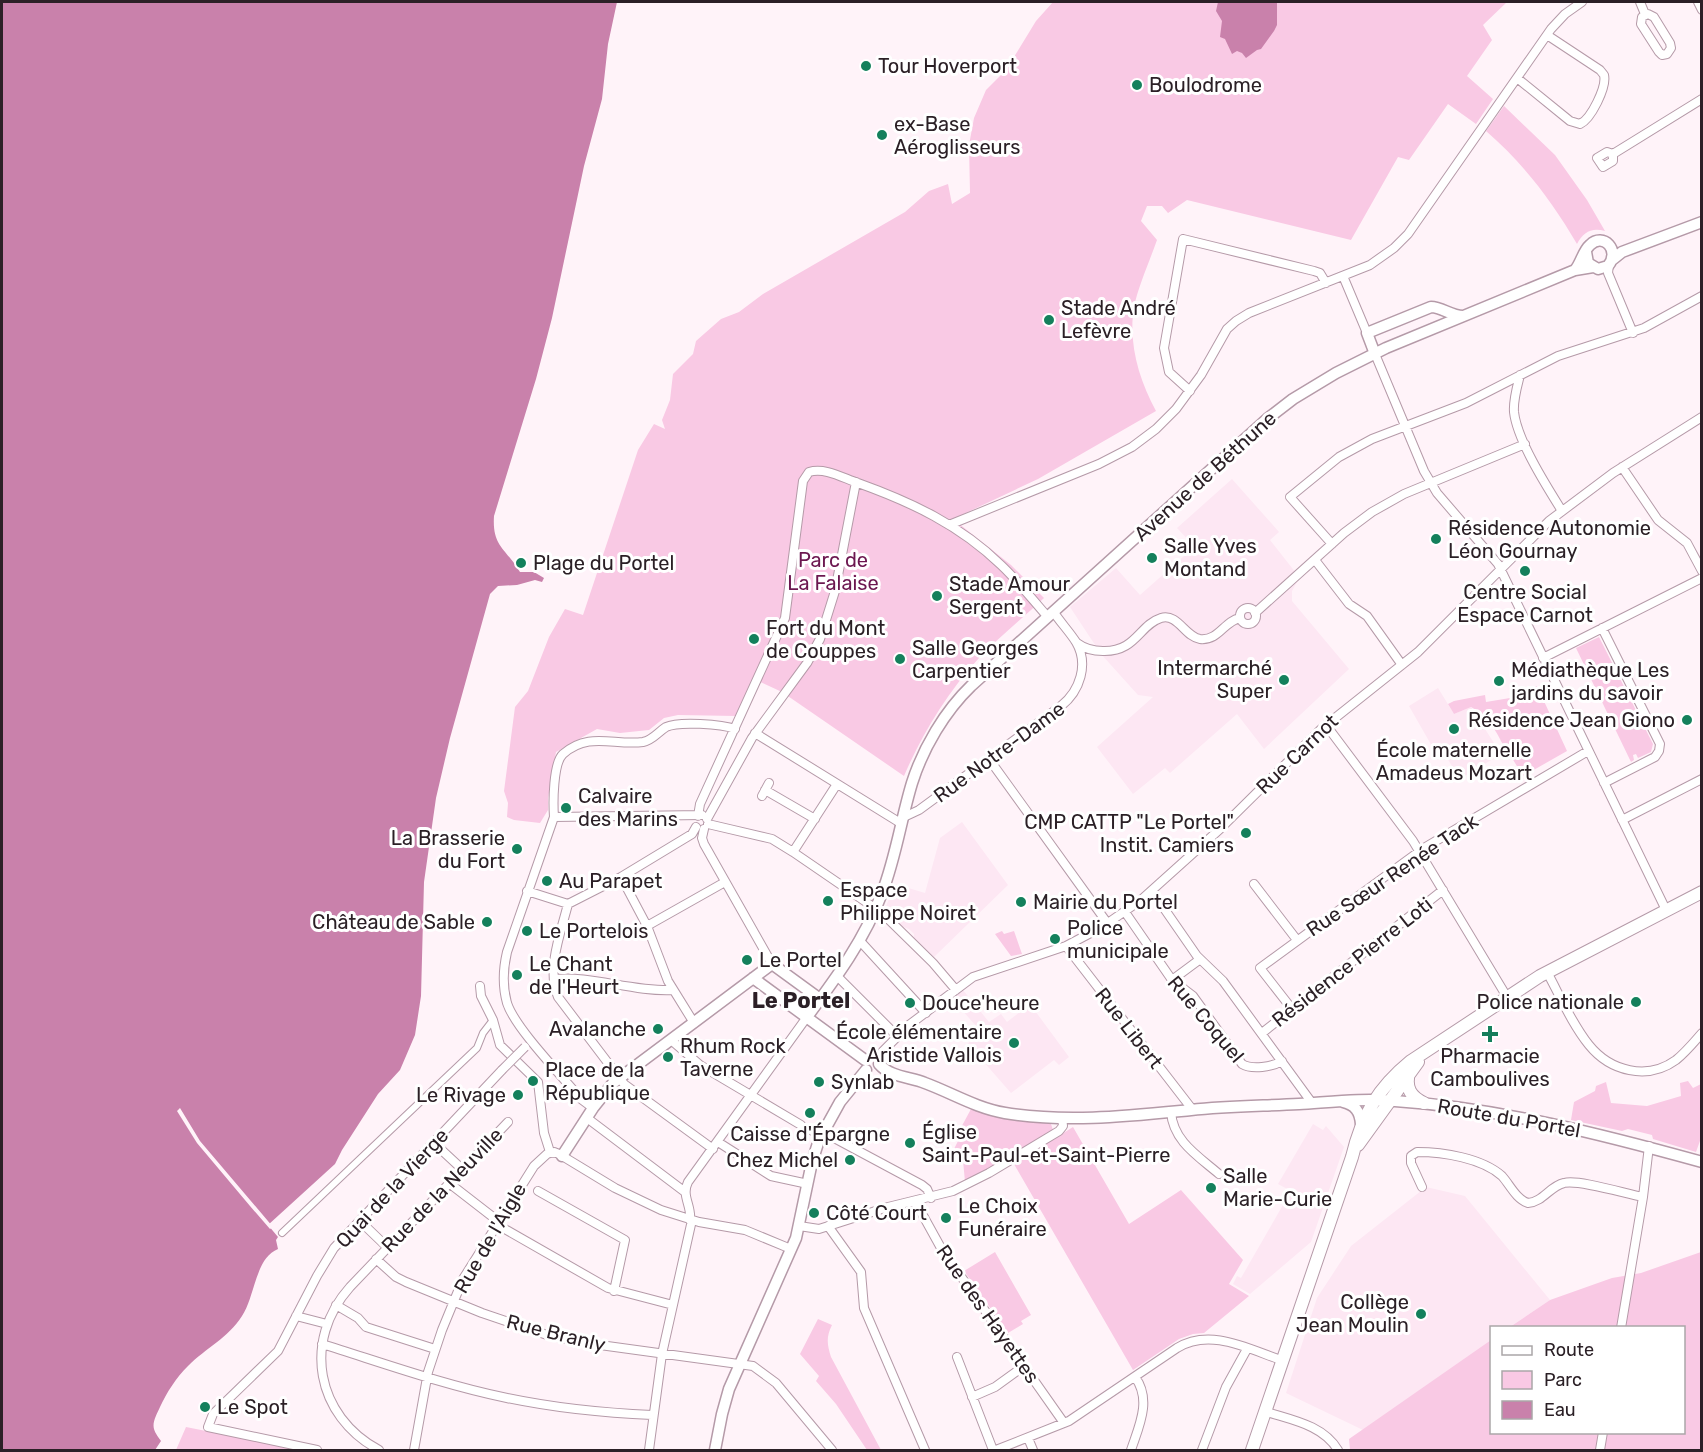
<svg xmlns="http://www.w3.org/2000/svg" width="1703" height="1452" font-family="Rubik,sans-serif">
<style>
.built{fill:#fde7f3}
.green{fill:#f9c9e4}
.water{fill:#c981ab}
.pier{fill:#fff3f9}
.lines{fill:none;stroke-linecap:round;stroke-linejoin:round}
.pedestrian-casing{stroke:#b59aa8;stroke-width:8}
.minor-casing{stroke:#b59aa8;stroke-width:10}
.tertiary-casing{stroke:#b59aa8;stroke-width:13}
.secondary-casing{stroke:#b59aa8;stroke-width:14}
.pedestrian{stroke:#fff;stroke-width:6}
.minor{stroke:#fff;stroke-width:8}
.tertiary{stroke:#fff;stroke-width:10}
.secondary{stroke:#fff;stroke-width:12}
.minor-bridge-casing{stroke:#b59aa8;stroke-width:10;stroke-linecap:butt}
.minor-bridge{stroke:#fff;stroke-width:8}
.poi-dot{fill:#14805c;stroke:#fff;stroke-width:2}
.labels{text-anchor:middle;stroke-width:6;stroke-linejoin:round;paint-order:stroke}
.poi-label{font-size:20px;fill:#2b2026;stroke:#fff;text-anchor:start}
.street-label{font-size:20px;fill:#2b2026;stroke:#fff}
.park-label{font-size:20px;fill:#6c1750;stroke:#fff}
.quarter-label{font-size:22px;font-weight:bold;fill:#2b2026;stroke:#fff}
</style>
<rect width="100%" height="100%" fill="#fff3f9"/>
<path class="built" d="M1232,479l47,53 -9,8 26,33 1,9 -5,9v10l57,68 -85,80 -27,-35 -67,59 -5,-5 -32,26 -36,-47 56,-50 -15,-2 -37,-41 -31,-47 46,-39 24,27 52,-46v-5l-15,-16z
M1438,688l16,26 17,-7 30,47 -41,25 -21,-34 -6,3 -24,-42z
M962,822l46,63 -74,72 -20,-18v-5l-5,-5 -8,-3 -16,-17 10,-25 30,9 15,-55z
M963,990l26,32 12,-8 6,8 23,-18 39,53 -10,8 -5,-5 -43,33 -43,-49 2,-3 -4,-5 11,-9 -24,-27h-3z
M1313,1124l10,6 3,-4 18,21 -33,95 -61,52 -17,-10 4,-8 4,2 50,-87 -13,-7z
M1426,1187l39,9 85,104 -40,27 -18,1 -1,12 -128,90 -77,-37 31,-95 34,-52z"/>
<path class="green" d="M1053,2h454l-24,23 9,15 -25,36 26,23 -17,25 -28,-20 -39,56 -11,-3 -47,83 -164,-40 -19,13 -6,-7h-15l-6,15 16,19c-7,20 -19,47 -23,67 -6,36 5,73 22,104l-118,68 -85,40 58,46 33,33c-21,20 -45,39 -65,60 -32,35 -57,76 -75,118l-122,-84 -28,-13 -18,37 -58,-1 -14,3 -15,12 -29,3 -23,-4 -41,23 -8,46v12l-8,13 -26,-3 -7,-3 1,-14 -4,-12 11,-84 13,-16 21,-54 16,-28 18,6 55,-165 16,-26 11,5 -3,-9 8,-20 3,-26 20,-20 3,-13 25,-22 18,-7 24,-18 142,-82 24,-21 19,-7 4,20 18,-11 -1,-48 5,-27 12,-28 20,-20 30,-49z
M1504,106l51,49 32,45 18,31c-13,-4 -22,1 -28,13 -25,-43 -53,-80 -91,-113z
M1599,637l54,107 -2,8 -13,6 -2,-4 -3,1 1,5 -3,2 -55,-114z
M1537,686l30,65 -44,25 -11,-18 -4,-3c-9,-19 -18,-38 -37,-48l-17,7 -6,-10 6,-3 31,-6 1,7 36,-6 -1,-7z
M1002,931l2,3 10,-3 8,23 -11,2 -16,-22z
M1688,1081l5,7 8,-4v54l-5,14 -43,-13 -1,-4 -24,-6 -6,2 -51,-11 3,-18 21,-11 1,-5 10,-4 5,21 36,3 34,-10 -1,-13z
M971,1109l12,3 70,10 -2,2 2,6 -9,8 -79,44 -2,-22 -10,-9 7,-14 -3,-2z
M1073,1127l56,97 52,-34 62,70 -14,24 20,12 -45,37 -11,1 -14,5 -46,31 -119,-206z
M995,1252l36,63 -10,6 2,3 -15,9 -44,-62z
M1701,1252v198h-351l-1,-11 142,-99 1,92h192v-104l-174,-1 40,-27 62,-22 29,-5z
M818,1319l14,6c-6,12 -5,19 -1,32l50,93h-14l-31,-46 -20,-23 3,-5 -19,-22z
M186,1427l115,23h-125z"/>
<path class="water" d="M2,2h615l-9,42 -6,55 -18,67 -32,152 -16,61 -42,137c-2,31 12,32 26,56h14l10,6 -2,4 -7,-2 -18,5 -19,1 -8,8 -40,144 -14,60 -12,84 -3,114 -6,39 -15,35 -22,24 -36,56 -7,14 -67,61 10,12 -2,3 2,9c-23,9 -23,48 -36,67 -14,22 -36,32 -54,50 -12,12 -21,26 -28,41 -3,7 -8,15 -6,22 1,4 5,9 7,12l-6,9h-153z
M1218,2h59v23l-3,6 -13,18 -4,1 -11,8 -4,-5 -5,-2 -5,3 -7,-15 -5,-2 2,-16 -6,-10z"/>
<path class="pier" d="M180,1108l20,33 73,86 -3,2 -20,-23 -53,-63 -20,-32z"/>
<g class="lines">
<defs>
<path id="pedestrian" d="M282,1233l195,-185 6,-15 10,-13"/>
<path id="minor" d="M1640,2l5,12
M1698,2l4,8
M1648,14l6,3 16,26 1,5 -4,6 -5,1 -3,-3 -18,-28 1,-7z
M1517,78l53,43 10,3c11,-5 27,-37 24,-49l-4,-5 -53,-35
M1613,154v7l-10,6 -6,-9 10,-6 6,2 89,-55
M1609,264l-1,9 25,60
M1343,276l24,57
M1375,354l49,117 13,22 61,71 168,346
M1520,375c-3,12 -7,25 -6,37 3,28 33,75 48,99
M1190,391l-21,-19 -5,-24 19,-109 131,32 6,2 6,10
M1622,467l36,53 29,23 15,28
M949,525l150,-61 33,-17 24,-18 20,-20 25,-34 26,-46 9,-8 13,-8 121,-48 24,-17 14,-14 143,-205 14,-15 17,-12
M1332,544l-42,-47 49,-40 33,-18 94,-36 92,-47 86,-28 58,-32
M1315,560l34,44 18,12 35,49
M1240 616a8 8 0 1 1 16 0a8 8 0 1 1-16 0Z
M1255,613l89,-80 28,-21 32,-18 121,-50
M1602,628l58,116 -1,7 -4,6 -51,26
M1077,643c8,6 17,8 26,8 33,1 36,-26 58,-33 17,-5 24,19 39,21 19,2 24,-18 40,-21
M1543,658l159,-80
M1326,725l87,116 94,156
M755,733l147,91
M989,759l119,165
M765,790l50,29
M762,796l7,-13
M698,816l2,-12 85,-186 18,-137 6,-9c16,-5 34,6 49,11 53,19 102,42 143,82 17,16 31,34 46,51
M554,817l148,-2
M904,817l15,-7 142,-104c19,-15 28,-42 15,-64 -7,-11 -16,-20 -23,-31
M707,819l45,-81 55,-75 13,-24 15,-48 21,-109
M1622,820l80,-41
M708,824l64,15 21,13 89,61 51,50 23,27
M704,829l-2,9 2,6 68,120
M793,852l44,-68
M621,877l26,49 21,55 26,42
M1254,884l43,56
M527,891l41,13 53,-27 71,-43 4,-7
M1152,891l45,65 26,25 89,122
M568,904c-7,28 -22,65 -10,93l66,87 89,65
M1125,912l47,68 21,16 49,68c10,6 30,3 40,-3
M647,926l78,-44
M860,941l66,72
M1066,946l126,163
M1547,972c13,24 25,52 42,73 21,26 58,36 87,15 10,-8 18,-18 26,-27
M837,976l60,60
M554,979c36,-4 79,13 119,11
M1172,980l27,-20
M480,986l1,10 12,24 7,25 38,37 6,51 6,19
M1292,1009l-32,-41 164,-120 164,-97
M1262,1033l181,-143
M671,1040l29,25 101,60
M878,1061l5,-10 26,-26 64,-48 93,-31 36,-19 39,-27 79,-71 100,-99 98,-78 131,-131 64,-48 89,-56
M593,1108l-12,-9c-19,-23 -66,-71 -74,-96 -5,-18 -4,-34 0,-51l47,-135c-1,-14 -1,-54 9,-63 26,-23 51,-8 80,-12 10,-2 15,-10 23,-15 12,-6 56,-3 69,2
M1171,1112c2,29 27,44 48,62
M587,1118l98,74
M811,1130l10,6
M823,1132l99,53 5,4 4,9
M718,1142l53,34 37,8
M434,1143l28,26
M449,1183l49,38
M1422,1187l-11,-24v-7l6,-4c26,0 65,6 85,24 8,9 14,23 26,27 15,-1 22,-17 36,-20 15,-4 62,11 79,14
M538,1191l87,49 -11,51
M915,1201l26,47 123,175
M690,1220c2,-14 -9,-24 -2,-38l119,-165
M360,1221l27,26
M496,1224l112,64 65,17
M799,1226l20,3 69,-22 65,-16 36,-18 70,-42 4,-5 -1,-9
M828,1226l33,46 3,36 61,142
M376,1259l20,18 10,5 76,31 65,22 53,10 153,21 23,17 56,67
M336,1305l22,13 8,9 69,22
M296,1316l31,8
M1621,1328l22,-131 6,-51
M322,1344c61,19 122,41 185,54 48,10 96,15 145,17
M957,1357l36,93
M972,1397l23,-10 29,-21
M1267,1412c25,8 56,13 71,38
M1028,1438l5,12
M317,1450l-109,-23 5,-13 65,-63 39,-75 17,-28 168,-178
M379,1450c-63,-34 -77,-109 -29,-163l158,-165
M414,1450l14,-78 14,-42 21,-51 71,-113 13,-12 7,-2 5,2 56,34 46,22 38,12 46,8 46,19
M649,1450l13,-96 30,-134
M996,1450l73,-29 108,-73c34,-21 73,2 107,13
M1131,1450c8,-24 21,-50 4,-73
M1202,1450l24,-63 21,-38
M1600,1450l3,-18"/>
<path id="tertiary" d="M1612,260l10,-8 80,-30
M1575,270c6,-7 8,-19 15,-25 13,-13 31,5 18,21l-10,3 -10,-6 -2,-11
M1375,354l-8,-21 64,-26c11,0 20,9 32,9
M753,978l112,82
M807,1017c29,-39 58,-78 75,-124 14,-36 19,-74 30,-110 11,-35 33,-72 59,-97l296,-267 26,-20 43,-26 50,-25 189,-78 18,-3
M879,1064c11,13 31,13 46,19 27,10 51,25 80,30 62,10 124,3 186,-3 36,-4 72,-4 108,-6 32,-2 64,-6 96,-3 104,7 206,33 307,61
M1343,1102c12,3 17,9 18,22
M562,1156l31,-48 20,-25 159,-119 48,35
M715,1450l7,-36 7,-25 67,-151 16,-76 7,-22 21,-38 26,-32"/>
<path id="secondary" d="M1409,1073c-4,15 2,24 15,30
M1358,1145l60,-83
M1252,1450l100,-293c10,-42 26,-69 59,-96l129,-85 162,-84"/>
</defs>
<use href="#pedestrian" class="pedestrian-casing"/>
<use href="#minor" class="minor-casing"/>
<use href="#tertiary" class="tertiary-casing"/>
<use href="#secondary" class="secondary-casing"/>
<use href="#pedestrian" class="pedestrian"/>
<use href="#minor" class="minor"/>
<use href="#tertiary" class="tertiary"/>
<use href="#secondary" class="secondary"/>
<defs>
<path id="minor-bridge" d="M502,1070l23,-23"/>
</defs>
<use href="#minor-bridge" class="minor-bridge-casing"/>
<use href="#minor-bridge" class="minor-bridge"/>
</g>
<g class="poi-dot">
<circle cx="866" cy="66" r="6"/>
<circle cx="1137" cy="85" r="6"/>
<circle cx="882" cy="135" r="6"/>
<circle cx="1049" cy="320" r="6"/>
<circle cx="1436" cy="539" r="6"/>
<circle cx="1152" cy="558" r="6"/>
<circle cx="521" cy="563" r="6"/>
<circle cx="1525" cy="571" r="6"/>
<circle cx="937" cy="596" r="6"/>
<circle cx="754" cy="639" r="6"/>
<circle cx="900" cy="659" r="6"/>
<circle cx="1284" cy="680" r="6"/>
<circle cx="1499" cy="681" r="6"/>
<circle cx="1687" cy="720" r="6"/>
<circle cx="1454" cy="729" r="6"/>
<circle cx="566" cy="808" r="6"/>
<circle cx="1246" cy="833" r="6"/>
<circle cx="517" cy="849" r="6"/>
<circle cx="547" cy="881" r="6"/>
<circle cx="828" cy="901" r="6"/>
<circle cx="1021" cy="902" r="6"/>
<circle cx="487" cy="922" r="6"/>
<circle cx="527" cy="931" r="6"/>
<circle cx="1055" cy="939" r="6"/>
<circle cx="747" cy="960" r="6"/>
<circle cx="517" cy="975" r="6"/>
<circle cx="1636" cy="1002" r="6"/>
<circle cx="910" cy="1003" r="6"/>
<circle cx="658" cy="1029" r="6"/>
<path d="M1487 1025h6v6h6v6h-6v6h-6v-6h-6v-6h6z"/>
<circle cx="1014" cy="1043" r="6"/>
<circle cx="668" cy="1057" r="6"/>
<circle cx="533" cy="1081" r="6"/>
<circle cx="819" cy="1082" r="6"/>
<circle cx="518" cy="1095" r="6"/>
<circle cx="810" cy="1113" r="6"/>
<circle cx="910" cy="1143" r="6"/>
<circle cx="850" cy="1160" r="6"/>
<circle cx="1211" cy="1188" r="6"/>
<circle cx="814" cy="1213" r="6"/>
<circle cx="946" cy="1218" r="6"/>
<circle cx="1421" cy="1314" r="6"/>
<circle cx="205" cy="1407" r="6"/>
</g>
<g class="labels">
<g class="poi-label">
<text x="878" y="73">Tour Hoverport</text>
<text x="1149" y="92">Boulodrome</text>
<text x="894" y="131">ex-Base<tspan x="894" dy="23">Aéroglisseurs</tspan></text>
<text x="1061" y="315">Stade André<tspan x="1061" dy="23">Lefèvre</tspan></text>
<text x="1448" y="535">Résidence Autonomie<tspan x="1448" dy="23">Léon Gournay</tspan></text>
<text x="1164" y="553">Salle Yves<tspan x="1164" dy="23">Montand</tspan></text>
<text x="533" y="570">Plage du Portel</text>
<text x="949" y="591">Stade Amour<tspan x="949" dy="23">Sergent</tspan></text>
<text x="1525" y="599" text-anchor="middle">Centre Social<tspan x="1525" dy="23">Espace Carnot</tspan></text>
<text x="766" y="635">Fort du Mont<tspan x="766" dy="23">de Couppes</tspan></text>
<text x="912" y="655">Salle Georges<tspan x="912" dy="23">Carpentier</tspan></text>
<text x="1272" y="675" text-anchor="end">Intermarché<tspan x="1272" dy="23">Super</tspan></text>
<text x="1511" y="677">Médiathèque Les<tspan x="1511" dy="23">jardins du savoir</tspan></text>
<text x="1675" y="727" text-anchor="end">Résidence Jean Giono</text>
<text x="1454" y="757" text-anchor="middle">École maternelle<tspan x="1454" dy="23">Amadeus Mozart</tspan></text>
<text x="578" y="803">Calvaire<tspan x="578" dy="23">des Marins</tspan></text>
<text x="1234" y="829" text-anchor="end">CMP CATTP "Le Portel"<tspan x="1234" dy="23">Instit. Camiers</tspan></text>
<text x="505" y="845" text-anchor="end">La Brasserie<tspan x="505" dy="23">du Fort</tspan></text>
<text x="559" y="888">Au Parapet</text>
<text x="840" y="897">Espace<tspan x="840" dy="23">Philippe Noiret</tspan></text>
<text x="1033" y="909">Mairie du Portel</text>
<text x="475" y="929" text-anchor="end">Château de Sable</text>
<text x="1067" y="935">Police<tspan x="1067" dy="23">municipale</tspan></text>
<text x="539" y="938">Le Portelois</text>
<text x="759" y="967">Le Portel</text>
<text x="529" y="971">Le Chant<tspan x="529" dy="23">de l'Heurt</tspan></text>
<text x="1624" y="1009" text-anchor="end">Police nationale</text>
<text x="922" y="1010">Douce'heure</text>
<text x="646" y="1036" text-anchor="end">Avalanche</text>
<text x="1002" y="1039" text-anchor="end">École élémentaire<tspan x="1002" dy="23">Aristide Vallois</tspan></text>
<text x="680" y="1053">Rhum Rock<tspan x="680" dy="23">Taverne</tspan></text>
<text x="1490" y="1063" text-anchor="middle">Pharmacie<tspan x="1490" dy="23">Camboulives</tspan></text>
<text x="545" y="1077">Place de la<tspan x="545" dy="23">République</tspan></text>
<text x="831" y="1089">Synlab</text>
<text x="506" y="1102" text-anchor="end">Le Rivage</text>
<text x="922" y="1139">Église<tspan x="922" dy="23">Saint-Paul-et-Saint-Pierre</tspan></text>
<text x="810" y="1141" text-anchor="middle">Caisse d'Épargne</text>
<text x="838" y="1167" text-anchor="end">Chez Michel</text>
<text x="1223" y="1183">Salle<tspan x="1223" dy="23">Marie-Curie</tspan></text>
<text x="958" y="1213">Le Choix<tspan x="958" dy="23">Funéraire</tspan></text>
<text x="826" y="1220">Côté Court</text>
<text x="1409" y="1309" text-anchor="end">Collège<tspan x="1409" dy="23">Jean Moulin</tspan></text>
<text x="217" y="1414">Le Spot</text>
</g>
<g class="street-label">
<text transform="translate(1205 476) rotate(-42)" y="7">Avenue de Béthune</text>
<text transform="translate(999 752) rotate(-36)" y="7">Rue Notre-Dame</text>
<text transform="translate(1297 754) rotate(-44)" y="7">Rue Carnot</text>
<text transform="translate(1392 875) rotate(-34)" y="7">Rue Sœur Renée Tack</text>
<text transform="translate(1352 962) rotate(-38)" y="7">Résidence Pierre Loti</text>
<text transform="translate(1206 1019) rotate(50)" y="7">Rue Coquel</text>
<text transform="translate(1129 1028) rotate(52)" y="7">Rue Libert</text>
<text transform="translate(1509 1118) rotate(10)" y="7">Route du Portel</text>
<text transform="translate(392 1188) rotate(-47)" y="7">Quai de la Vierge</text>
<text transform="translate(442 1190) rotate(-46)" y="7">Rue de la Neuville</text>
<text transform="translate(490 1238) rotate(-60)" y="7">Rue de l'Aigle</text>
<text transform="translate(988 1314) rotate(55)" y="7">Rue des Hayettes</text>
<text transform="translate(556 1333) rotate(14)" y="7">Rue Branly</text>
</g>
<g class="park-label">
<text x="833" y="567">Parc de<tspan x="833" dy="23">La Falaise</tspan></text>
</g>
<g class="quarter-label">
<text x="801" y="1008">Le Portel</text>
</g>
</g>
<rect width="1703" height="1452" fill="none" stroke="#2b2026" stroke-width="6"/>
<rect x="1490" y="1326" width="195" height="108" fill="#ffffff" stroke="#aaa6a8" stroke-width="1.5"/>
<rect x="1502" y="1346" width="30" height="9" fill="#ffffff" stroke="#aaa6a8" stroke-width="1.5"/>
<text x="1544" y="1356" font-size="18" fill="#2b2026">Route</text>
<rect x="1502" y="1371" width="30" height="18" fill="#f9c9e4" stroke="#aaa6a8" stroke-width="1.5"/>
<text x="1544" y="1386" font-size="18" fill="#2b2026">Parc</text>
<rect x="1502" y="1401" width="30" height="18" fill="#c981ab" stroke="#aaa6a8" stroke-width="1.5"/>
<text x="1544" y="1416" font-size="18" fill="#2b2026">Eau</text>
</svg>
